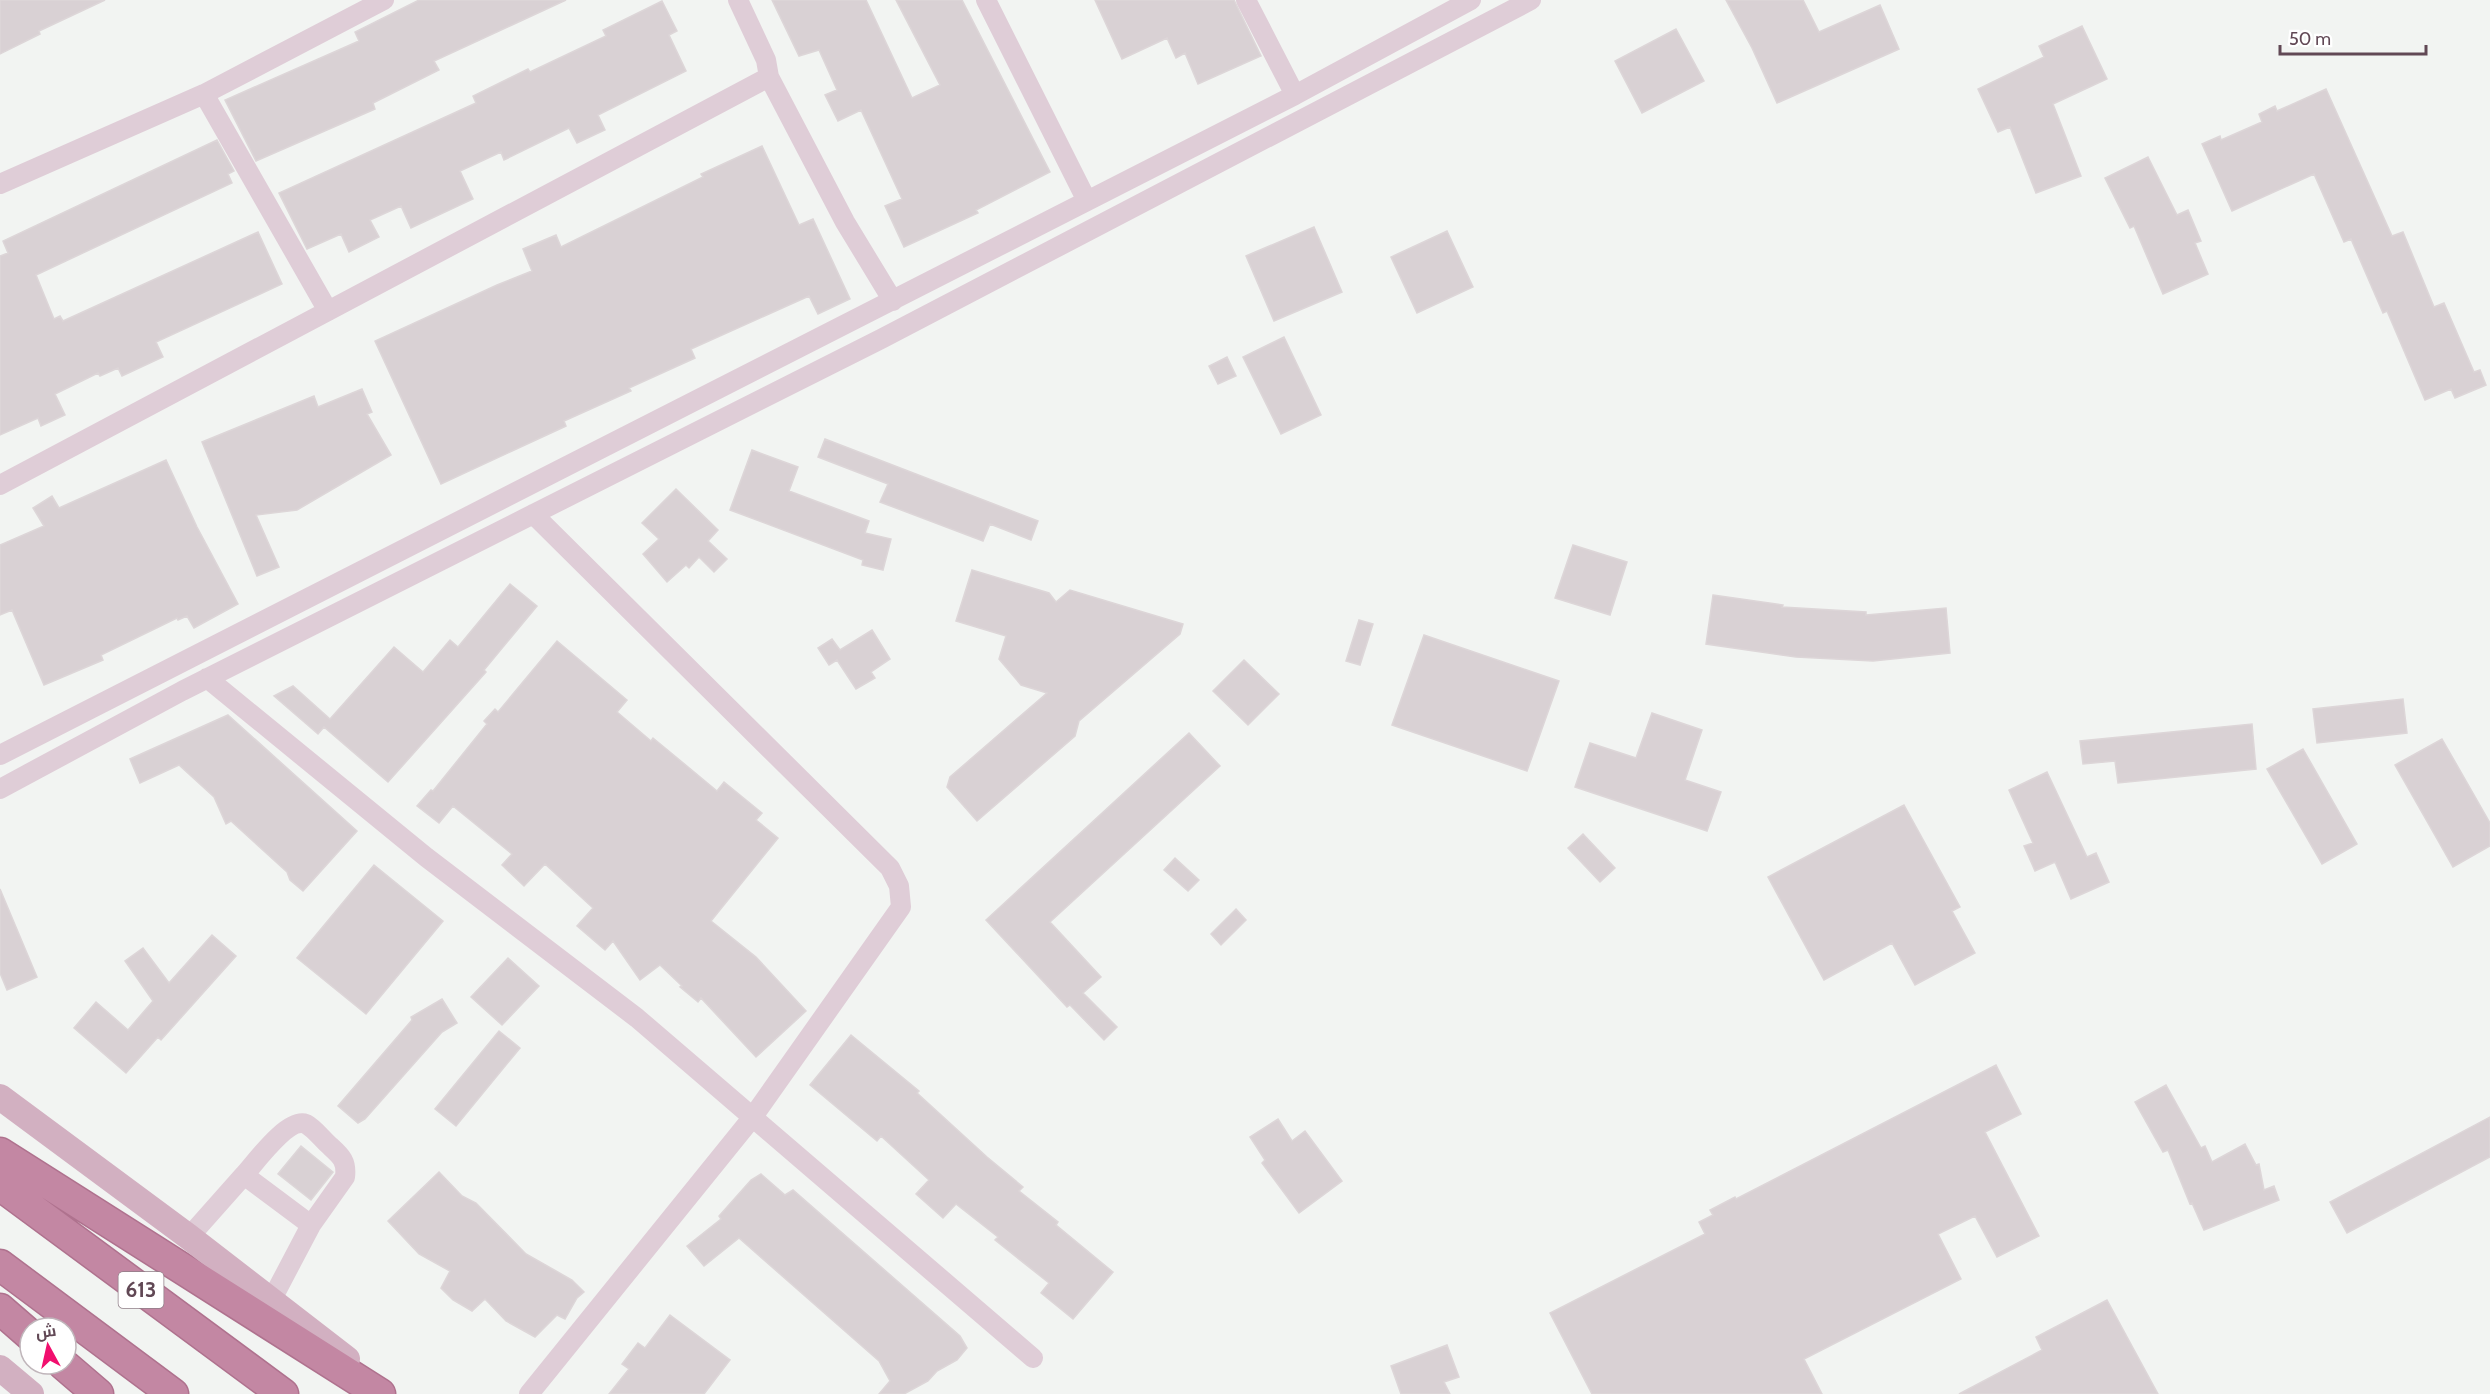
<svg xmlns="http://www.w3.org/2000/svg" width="2490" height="1394" font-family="Cabin,Cairo,sans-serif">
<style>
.building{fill:#d9d1d4;stroke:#ddd6d8;stroke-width:1.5}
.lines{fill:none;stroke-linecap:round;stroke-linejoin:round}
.highway-casing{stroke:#af728e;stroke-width:33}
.minor{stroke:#dfcdd7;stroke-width:20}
.major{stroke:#d2b0c1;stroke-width:26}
.highway{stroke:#c387a3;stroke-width:30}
.labels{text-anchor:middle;stroke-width:6;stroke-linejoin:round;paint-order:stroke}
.shield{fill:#fff;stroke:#907f88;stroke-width:1.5}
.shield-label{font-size:21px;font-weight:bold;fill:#614855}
</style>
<rect width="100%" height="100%" fill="#f2f4f2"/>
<path class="building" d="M0,0h105l-66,31 1,3 -40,20z
M419,0h147l-132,61 5,9 -66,33 2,6 -119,52 -31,-61 134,-59 -4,-9z
M772,0h94l46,98 28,-13 -44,-85h66l88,172 -74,38 2,3 -74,34 -19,-41 17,-7 -41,-89 -23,11 -13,-26 12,-5 -18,-40 -20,6z
M1095,0h139l27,56 -63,28 -13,-31 -9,5 -9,-20 -45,21z
M1726,0h77l16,32 61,-27 19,44 -122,54 -25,-55z
M662,1l15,30 -8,4 17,36 -88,44 7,15 -28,13 -8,-15 -65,32 -3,-8 -41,19 13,28 -62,29 -10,-22 -31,14 9,17 -30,15 -8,-18 -34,15 -28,-56 197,-90 -3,-7 55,-27 2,3 76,-36 -3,-6z
M2082,26l25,53 -54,25 28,72 -45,17 -26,-66 -12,5 -20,-43 66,-32 -5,-11z
M1676,29l28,52 -62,32 -27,-52z
M2326,89l66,147 11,-4 31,75 10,-4 30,69 6,-2 6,15 -31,13 -4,-9 -26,11 -38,-89 -4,2 -32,-74 -7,3 -30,-68 -82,37 -30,-67 18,-8 1,4 41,-18 -3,-8 16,-8 2,5z
M217,140l17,31 -6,3 4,9 -196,92 18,44 6,-3 3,5 195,-89 24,52 -126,58 7,15 -41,19 -4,-8 -18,8 -2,-3 -43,21 10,21 -24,11 -3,-8 -38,17v-179l8,-3 -5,-12z
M762,146l37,79 14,-6 37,80 -32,15 -9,-18 -118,53 4,9 -66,30 2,3 -67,30 2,5 -125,58 -66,-143 122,-56 35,-14 -9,-22 33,-14 5,12 142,-70 -2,-3z
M2148,157l29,58 11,-5 13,31 -6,2 13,31 -45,20 -29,-68 -4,2 -25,-50z
M1314,227l28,65 -68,29 -28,-65z
M1447,231l26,56 -56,26 -26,-56z
M1284,337l37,78 -40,19 -38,-77z
M1227,357l9,19 -18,8 -9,-18z
M362,389l10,23 -5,2 24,41 -94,55 -41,5 23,52 -22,9 -55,-134 112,-46 4,11z
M825,439l213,82 -7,19 -41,-16 -7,17 -103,-39 8,-18 -70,-27z
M752,450l46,17 -9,24 80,30 -4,12 26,6 -8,31 -21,-5 1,-5 -133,-50z
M166,460l31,67 41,77 -44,24 -7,-12 -9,4 -1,-2 -76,37 2,5 -59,25 -32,-75 -12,5v-70l44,-19 -11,-18 19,-12 7,12z
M676,489l42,41 -10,11 19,18 -13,13 -15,-15 -10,11 -3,-3 -19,17 -24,-28 16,-15 -17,-16z
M1573,545l54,17 -17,53 -55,-17z
M972,570l77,23 7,9 14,-12 113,34 -3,10 -101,87 -4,15 -98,85 -30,-34 3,-10 97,-84 -26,-8 -22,-26 7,-23 -50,-15z
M510,584l27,22 -53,64 2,2 -98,110 -64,-55 -6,7 -44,-38 19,-10 37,33 64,-72 29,25 27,-32 8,7z
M1713,595l70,10 -1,2 84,5v3l80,-7 4,45 -77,8 -77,-4 -90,-13z
M1359,620l14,4 -13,41 -14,-4z
M872,630l18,29 -19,13 4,6 -19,11 -19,-29 -8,5 -11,-17 14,-9 8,11z
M1424,635l135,46 -32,90 -135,-46z
M557,641l70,59 -10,12 34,29 2,-3 64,53 7,-9 38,31 -6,7 22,18 -67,83 45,36 50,54 -50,46 -55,-59 -3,4 -18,-15 2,-1 -22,-21 -20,15 -27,-39 -8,9 -28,-24 16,-18 -48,-44 -21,22 -22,-21 10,-11 -59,-48 -14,17 -22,-17 14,-16 2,1 54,-67 -3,-3 11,-12 3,3z
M1244,660l35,34 -31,31 -35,-34z
M2403,699l4,34 -90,10 -4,-34z
M1652,713l50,17 -17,50 36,12 -14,39 -132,-44 15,-44 46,15z
M228,715l129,116 -54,60 -13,-11 -3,-8 -56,-51 -5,3 -12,-27 -35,-32 -39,18 -10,-24z
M2252,724l4,45 -138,14 -3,-22 -32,3 -3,-23z
M1189,733l31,33 -170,156 51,55 -18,16 34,34 -13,13 -34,-35 -3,2 -81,-87z
M2442,739l48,84v23l-37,21 -58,-102z
M2303,749l54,95 -35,20 -55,-95z
M2047,772l40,85 9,-4 13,29 -38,17 -16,-37 -20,9 -11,-25 9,-3 -24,-53z
M1904,805l56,102 -8,4 23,42 -60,32 -23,-42 -68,37 -56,-103z
M1583,834l32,34 -15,14 -32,-34z
M1175,858l24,22 -11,11 -24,-21z
M374,865l69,56 -77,93 -69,-56z
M0,889l37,88 -30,13 -7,-17z
M1236,909l10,11 -25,25 -10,-11z
M212,935l24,21 -75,84 -3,-3 -32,36 -52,-45 22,-26 32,28 25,-29 -28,-40 18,-13 26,35z
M508,958l31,28 -37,39 -31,-28z
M442,999l15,24 -15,9 -77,87 -7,4 -20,-17 74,-86 -1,-3z
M499,1031l21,17 -64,78 -21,-17z
M851,1035l68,56 -2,2 70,64 36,30 -4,4 39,31 -2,3 57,47 -40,47 -32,-26 8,-10 -54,-43 3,-3 -42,-33 -13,14 -27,-24 13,-14 -48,-44 -4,5 -67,-56z
M1996,1065l25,49 -36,18 54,104 -42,21 -22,-41 -37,18 23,45 -157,80 18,35h-230l-42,-81 155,-79 -6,-12 14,-7 -3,-5 25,-13 1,2z
M2166,1085l35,63 4,-2 7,16 33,-18 11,21 3,-1 5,26 10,-4 5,14 -75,30 -12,-27 -2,1 -22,-54 -5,2 -28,-50z
M2490,1117v40l-143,76 -17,-31z
M1278,1119l14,22 13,-10 37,50 -43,32 -37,-50 3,-3 -15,-23z
M301,1146l32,26 -22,28 -33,-26z
M439,1172l23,24 14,7 50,51 46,26 12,12 -7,6 -12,21 -8,-4 -22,22 -29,-16 -21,-22 -13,12 -19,-11 -12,-12 9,-17 -31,-17 -31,-33z
M761,1174l24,21 8,-5 167,146 7,12 -10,12 -20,11 -9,10 -24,13h-25l11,-13 -11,-20 -140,-123 -35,28 -17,-20 34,-27 -2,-3 32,-36z
M2107,1300l51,94h-199l83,-44 -6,-13z
M670,1315l60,45 -26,34h-95l20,-25 -7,-5 16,-21 7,5z
M1447,1345l12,32 -15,5 6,12h-49l-10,-28z"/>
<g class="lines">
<defs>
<path id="highway" d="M0,1153l380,241
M0,1185l283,209
M0,1265l173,129
M0,1309l30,26
M63,1364l35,30"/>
</defs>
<use href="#highway" class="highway-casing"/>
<path class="minor" d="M738,0l28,60 3,17 76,145 48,79
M986,0l101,201
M1246,0l49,95
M204,94l124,217
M0,184l204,-90 180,-94
M0,485l769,-408
M207,678l219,179 211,161 396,340
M0,755l1295,-660 176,-95
M0,789l182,-98 699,-352 650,-339
M244,1175c11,-12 44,-58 62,-51 8,4 17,16 24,22 11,10 17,15 15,31l-34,48
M189,1237l55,-62 67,50 -40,76
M529,1394l223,-276 149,-211 -2,-21 -9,-18 -357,-354"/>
<path class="major" d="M0,1097l189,140 158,122
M0,1368l31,26"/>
<use href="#highway" class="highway"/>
</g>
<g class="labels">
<rect class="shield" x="118.5" y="1272" width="45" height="36" rx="4.5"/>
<g class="shield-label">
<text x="141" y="1297">613</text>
</g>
</g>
<g transform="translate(48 1346) rotate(352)"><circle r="28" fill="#ffffff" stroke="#c0b6bb" stroke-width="1.5"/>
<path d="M0-4.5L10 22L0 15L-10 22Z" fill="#f10f6e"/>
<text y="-9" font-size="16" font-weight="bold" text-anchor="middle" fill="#614855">ش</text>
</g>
<path d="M2280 45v9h146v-9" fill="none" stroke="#614855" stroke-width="3"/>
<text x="2289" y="45" font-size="18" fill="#614855" stroke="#ffffff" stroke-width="4.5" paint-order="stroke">50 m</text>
</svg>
